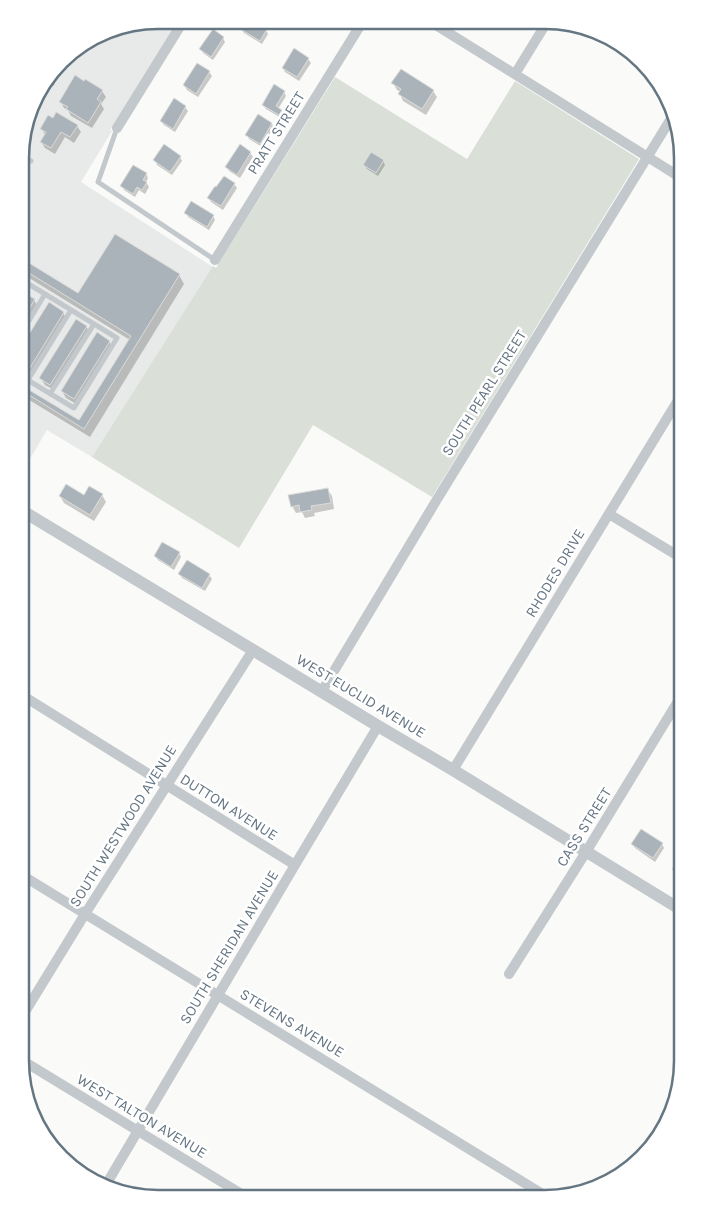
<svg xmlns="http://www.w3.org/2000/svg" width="703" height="1219" font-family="Karla,sans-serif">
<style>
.built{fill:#e8e9e9}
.green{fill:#dadfd7}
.shadow{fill:#0003}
.building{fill:#aab3b9;stroke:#dcdcda}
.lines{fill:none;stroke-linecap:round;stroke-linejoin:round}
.service{stroke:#c3c8cc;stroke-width:5}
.minor{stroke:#c3c8cc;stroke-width:10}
.tertiary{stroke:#c3c8cc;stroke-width:12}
.labels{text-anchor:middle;stroke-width:5;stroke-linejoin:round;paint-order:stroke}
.street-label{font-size:15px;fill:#657683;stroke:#fff}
.rim{fill:none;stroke:#657683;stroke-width:2.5}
</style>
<rect width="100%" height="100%" fill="#fafaf8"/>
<path class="built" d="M158,20h20l-68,110 2,1 -31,51 132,85 -121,190 -45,-27 -26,44v-334l13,-43 33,-43 38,-24z"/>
<path class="green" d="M335,77l132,82 48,-78 124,78 -207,338 -119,-72 -74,123 -147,-91 121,-191 3,2z"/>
<path class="shadow" d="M247,21h3l16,9 2,4 -6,10 -18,-11 -3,-4z
M320,21h10l-3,5z
M223,38l2,4 -12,18 -10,-7 -2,-4z
M308,59l3,4 -12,18 -14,-9 -2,-4z
M198,64l11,8 3,4 -14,21 -11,-7 -3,-5z
M393,83l40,8 4,6 -11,18 -23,-14 -3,-7 1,-2 -4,-2z
M102,91l4,6 -5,7 3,5 -12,19 -21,-12 -3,-6 -4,-2 -3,-6z
M284,92l2,4 -8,13 3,2 3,4 -3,3 -15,-9 -3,-4z
M185,107l3,4 -13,21 -11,-7 -3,-4z
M258,116l14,8 2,4 -12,19 -13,-8 -2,-4z
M77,126l4,6 -7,11 -9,-6 -10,17 -10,-6 -4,-6 4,-7 -3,-6z
M250,153l3,4 -13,21 -11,-7 -2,-4z
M180,157l2,4 -10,14 -15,-10 -2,-5z
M383,161l2,4 -7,11 -11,-7 -3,-4z
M146,174l2,4 -2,4 3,5 -4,7 -6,-4 -4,7 -11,-7 -2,-4z
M234,184l3,4 -14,22 -12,-8 -2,-4 8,-9z
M186,213l27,3 2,4 -6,10 -21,-13z
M21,259l58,36 100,-20 5,9 -94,153 -69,-42v-9l58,36 51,-82 -109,-67z
M25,294l9,6 4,7 -17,27v-34z
M49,304l14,9 4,6 -35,58 -11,-7v-20z
M86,326l4,7 -36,57 -9,-5 -4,-7z
M109,341l4,7 -35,57 -12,-7 -4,-7z
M328,490l4,6 2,13 -20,4 1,3 -10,2 -3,-6 -6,1 -4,-7z
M102,495l4,7 -12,19 -30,-18 -4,-7 24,1z
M179,553l2,4 -7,13 -16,-10 -3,-4z
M187,562l22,13 3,4 -7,12 -23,-13 -2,-4z
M632,844h30l2,4 -9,14 -20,-14z"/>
<path class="building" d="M245,21h8l14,8 -7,12 -20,-12z
M213,29l11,8 -13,20 -12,-8z
M294,48l15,10 -12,19 -15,-9z
M197,63l13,8 -14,23 -13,-9z
M401,69l33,21 -12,19 -24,-15 3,-5 -10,-6z
M75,75l9,6 1,-2 18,11 -6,9 4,3 -13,21 -22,-14 2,-2 -9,-5z
M274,84l11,7 -9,15 6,4 -3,5 -17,-10z
M174,98l12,8 -13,23 -13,-8z
M56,112l22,13 -8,12 -9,-5 -10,16 -11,-6 6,-10 -6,-3 8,-14 5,3z
M258,114l14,9 -12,21 -15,-9z
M164,144l17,12 -11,16 -17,-12z
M240,144l11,8 -14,23 -12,-8z
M371,152l13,8 -8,13 -13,-8z
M133,165l14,8 -4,7 4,2 -5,8 -5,-3 -4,7 -13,-8z
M224,176l11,7 -14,23 -14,-8 8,-12 1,1z
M191,201l23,14 -7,12 -23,-14z
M115,234l65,40 -96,155 -63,-39v-5l58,35 52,-84 -110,-68v-10l57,35z
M24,293l11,6 -14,23v-24z
M49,302l15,10 -36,59 -7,-4v-20z
M76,319l11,7 -37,59 -11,-7z
M97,332l13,9 -36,58 -13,-8z
M66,484l18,11 5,-9 14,8 -13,21 -31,-19z
M328,488l3,15 -20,3 1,4 -12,2 -1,-7 -8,2 -3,-12z
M162,542l18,10 -9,15 -17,-11z
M187,560l23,14 -8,14 -24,-14z
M641,829l22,14 -10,15 -22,-14z
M682,854h1v22l-11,-7z"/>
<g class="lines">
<path class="service" d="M46,81l6,3
M117,128l-19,54 117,78
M21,155l10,6
M21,334l24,-40
M21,376l53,32 43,-70 -95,-58
M28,380l43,-70
M50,394l44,-70"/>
<path class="minor" d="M431,22l252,157
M515,74l32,-52
M117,128l67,-108
M215,260l148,-239
M609,514l74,45
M322,691l114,-190 239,-389
M20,694l275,171
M453,770l230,-378
M20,874l529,324
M509,974l77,-122 97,-159
M20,1020l65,-106 168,-264
M20,1059l228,139
M107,1183l188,-318 83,-139"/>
<path class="tertiary" d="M21,510l232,140 125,76 75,44 230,141"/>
</g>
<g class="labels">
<g class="street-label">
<text transform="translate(276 133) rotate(-58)" y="5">PRATT STREET</text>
<text transform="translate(484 393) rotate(-58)" y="5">SOUTH PEARL STREET</text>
<text transform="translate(555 573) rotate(-59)" y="5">RHODES DRIVE</text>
<text transform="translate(361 696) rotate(31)" y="5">WEST EUCLID AVENUE</text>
<text transform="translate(229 807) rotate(32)" y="5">DUTTON AVENUE</text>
<text transform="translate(123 826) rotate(-58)" y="5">SOUTH WESTWOOD AVENUE</text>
<text transform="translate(584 827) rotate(-58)" y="5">CASS STREET</text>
<text transform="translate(229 947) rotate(-59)" y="5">SOUTH SHERIDAN AVENUE</text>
<text transform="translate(292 1023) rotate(31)" y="5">STEVENS AVENUE</text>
<text transform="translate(142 1116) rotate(31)" y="5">WEST TALTON AVENUE</text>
</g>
</g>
<path d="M0 0H703V1219H0ZM158 29H545A129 129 0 0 1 674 158V1061A129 129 0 0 1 545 1190H158A129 129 0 0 1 29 1061V158A129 129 0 0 1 158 29Z" fill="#fff" fill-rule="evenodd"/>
<path class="rim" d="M158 29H545A129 129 0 0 1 674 158V1061A129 129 0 0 1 545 1190H158A129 129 0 0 1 29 1061V158A129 129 0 0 1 158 29Z"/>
</svg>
